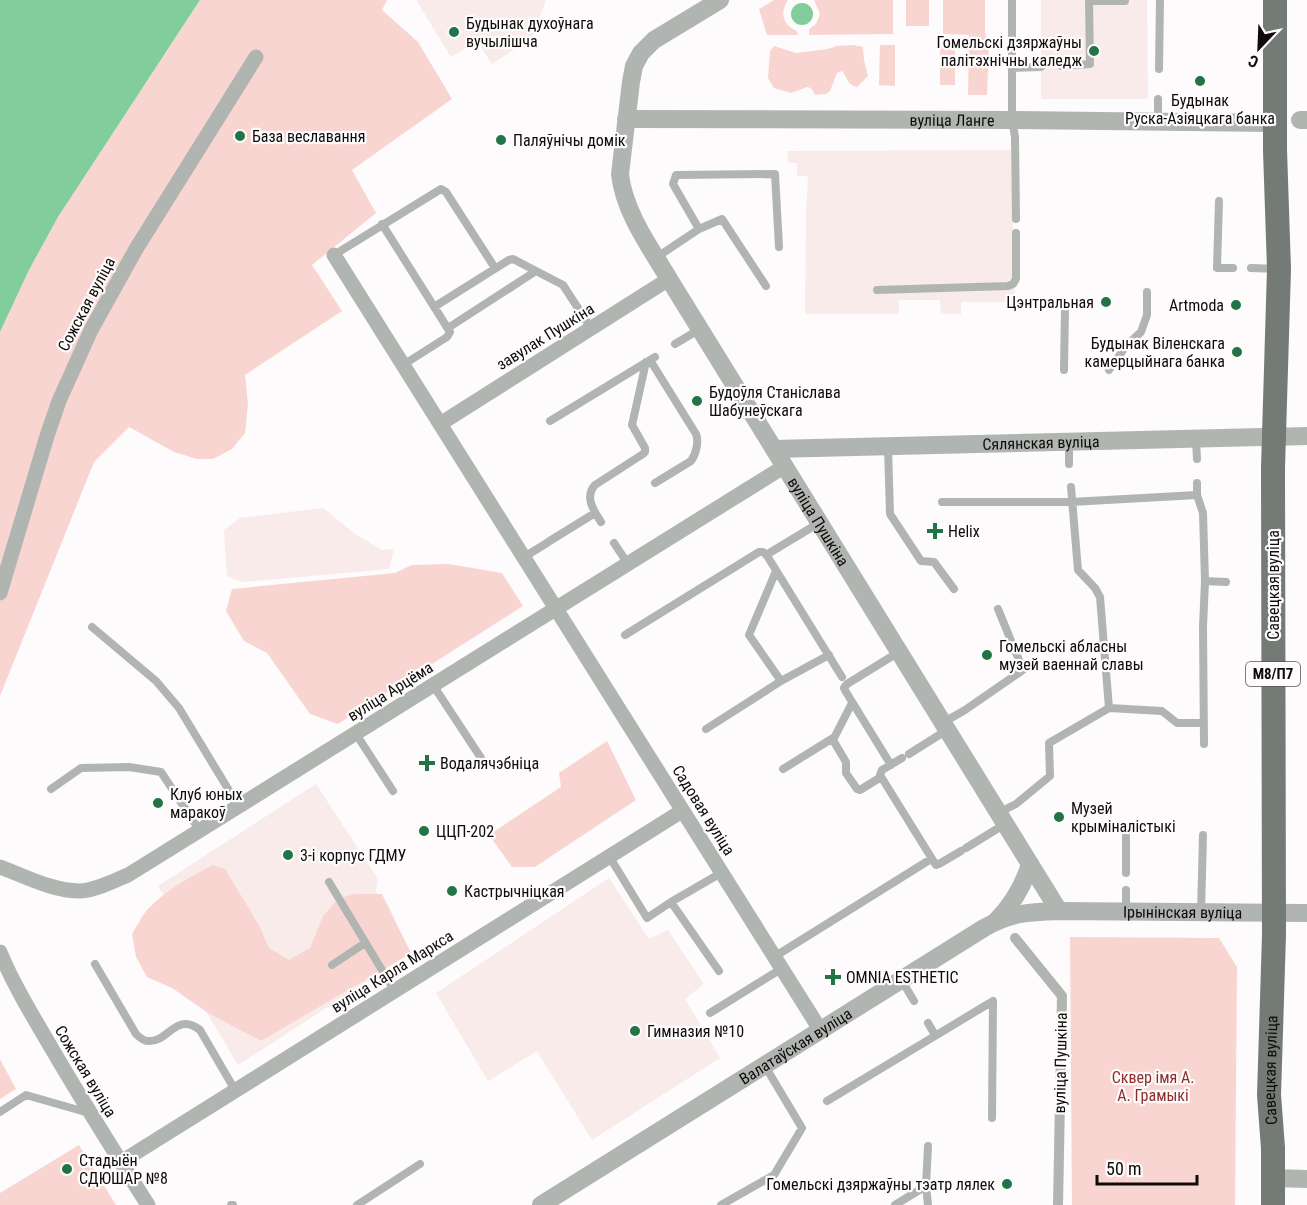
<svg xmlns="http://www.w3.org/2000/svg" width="1307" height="1205" font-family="'Roboto Condensed',sans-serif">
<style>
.built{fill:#f8ebea}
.green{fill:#f9d5d1}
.water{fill:#82cd9c}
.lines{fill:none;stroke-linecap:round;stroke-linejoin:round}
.service{stroke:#b1b5b2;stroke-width:8}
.pedestrian{stroke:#b1b5b2;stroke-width:10}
.minor{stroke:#b1b5b2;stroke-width:15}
.tertiary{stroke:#b1b5b2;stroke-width:18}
.primary{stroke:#747b76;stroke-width:24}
.poi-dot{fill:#227446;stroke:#fdfbfb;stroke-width:2}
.labels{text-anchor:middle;stroke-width:4.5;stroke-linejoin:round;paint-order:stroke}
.shield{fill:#fdfbfb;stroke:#565352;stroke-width:1.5}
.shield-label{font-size:15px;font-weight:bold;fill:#0f0b0a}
.poi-label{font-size:16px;fill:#0f0b0a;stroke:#fdfbfb;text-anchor:start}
.street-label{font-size:16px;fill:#0f0b0a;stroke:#fdfbfb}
.park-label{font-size:16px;fill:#8f2d2b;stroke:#fdfbfb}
</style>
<rect width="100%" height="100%" fill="#fdfbfb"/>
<path class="built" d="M416,0h130l-14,38 -40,26 -15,-23 -26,16z
M1041,0h106l1,99h-107z
M1011,150l4,152h-54v12h-20l-1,-14h-41v14h-94l1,-100 2,-38h-11v-13h-9l-1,-12z
M323,508l32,26 27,16 12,-1 -5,20 -147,13 -15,-6 -3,-46 16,-12z
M316,784l62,95 -2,12 35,62 -173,112 -49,-82 20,-15 -51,-82z
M609,878l40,61 19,-9 36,54 -19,15 35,59 -128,82 -55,-89 -49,30 -52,-88z"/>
<path class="green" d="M200,0h187l-5,10 36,32 34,57 -100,71 24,43 -64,52 30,46 -97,64 3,29 -3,29 -13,16 -19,10h-16l-23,-7 -45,-25 -35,35 -94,234v-364l29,-62 29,-53z
M774,0h14c-9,13 -5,25 9,31l1,4h-31l-8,-26z
M814,0h79v34l-84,1v-6l7,-5 4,-10z
M906,0h23v26h-23z
M943,0h42v33l4,11 -2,51h-19l1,-60 -26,-1z
M853,45l10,2 1,13 4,16 -11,11c-10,-2 -10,-10 -15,-16l-5,2 -7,18 -4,3 -11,1 -4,-7 -4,-1 -16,6 -17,-5 -6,-10 2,-27 4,-5 22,7 32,-4 8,-3z
M880,45h15v41l-16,-1z
M940,45l15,1v39h-15z
M449,564l53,9 21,33 -185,118 -28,-10 -43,-61 -23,-12 -18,-30 6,-22 163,-16 17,-8z
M607,741l29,59 -101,67h-23l-23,-32 72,-48 -2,-14z
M213,865l12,4 35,58 9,21 20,12 21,-12 13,-32 15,-17 16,-5h28l29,59 -150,88 -53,-28 -36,-25 -25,-11 -11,-20 -4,-23c5,-8 9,-17 15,-24 18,-20 43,-33 66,-45z
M1070,937l149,1 18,29 -2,238h-163z
M0,1059l16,30 -16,10z
M79,1145l37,60h-116v-12z"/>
<path class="water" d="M0,0h200l-142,217 -29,53 -29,62z
M791 14a11 11 0 1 1 22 0a11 11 0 1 1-22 0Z"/>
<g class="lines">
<path class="service" d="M1012,0v120l3,17 1,82
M1061,66l29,-2 -1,-63h36
M1012,68l29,-1
M1159,69l1,-69
M1158,120v-21
M1219,201l-2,67h16
M382,224l68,108 -3,5 -44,28
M699,229l23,-10 44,67
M334,255l107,-66 5,3 49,76
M657,257l42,-28 -26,-45 3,-9 99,-1 4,73
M1251,268l26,1
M877,290l131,-4 5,-2 3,-5v-46
M434,307l75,-47 4,-1 50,26 28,43
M448,328l88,-57
M675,344l25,-15
M650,360l46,74c3,8 0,20 -5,27l-36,22
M1064,370l1,-61
M1109,370l17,-24 15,-14 6,-17v-23
M550,421l105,-64
M1196,440l1,19
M888,447l2,67 31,47 13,1 20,27
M1069,464v-22
M1197,483v12l6,18 2,68 -2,46 1,117
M1071,487l7,83 17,18 5,9 9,111
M942,502h129l126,-7
M601,522c-7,-11 -17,-25 -6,-37l48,-31 2,-2v-4l-13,-23 14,-63
M548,542l47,-29
M614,543l14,21
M766,555l53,-32
M524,557l23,-14
M776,571l-27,64 32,46 48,-26
M1205,581l21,1
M92,627l64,54 23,27 60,99
M625,635l134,-83h4l3,2 76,123
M433,685l50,76
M852,703l-19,37 13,22v11l11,16 3,1 21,-13
M944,722l21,-12 58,-40 -25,-61
M706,729l75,-48
M356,734l37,57
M909,754l38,-24
M902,758l-20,12 -2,5 54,87 2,3 3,-1 22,-13
M891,765l-45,-73 -2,-4 3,-4 52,-32
M783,769l50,-31
M51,789l30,-21 48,-1 32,5 39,59
M1000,812l16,-8 34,-28 -1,-33 60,-35 53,3 15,12h27
M1126,833v40
M966,848l39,-24
M609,856l38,62 24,-16
M329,882l65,108
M1126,890v21
M1201,912l2,-77
M774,957l157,-98
M95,964l41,70c3,3 8,7 12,7 20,2 28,-30 52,-11l35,60
M332,965l33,-22
M719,971l-48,-69 50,-29
M902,981l12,20
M710,1013l71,-44
M928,1023l7,12
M827,1101l166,-100
M0,1112l26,-17 63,18
M992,1118l1,-117
M928,1146l-2,40 2,19
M231,1205h2
M357,1205l63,-41
M721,1205l53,-30 28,-47 -37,-62
M895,1205l31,-19"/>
<path class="pedestrian" d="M1015,938l47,58 -4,209"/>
<path class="minor" d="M334,255l487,776
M440,424l229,-145
M0,593l47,-157 12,-35 32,-71 45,-81 120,-192
M0,867c25,9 52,24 80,24 16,-1 33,-10 48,-16l657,-409
M0,952c14,34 34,66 52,97 31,53 63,104 96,156
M121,1162l561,-351"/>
<g class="tertiary">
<path id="s1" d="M720,0l-66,40 -13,13 -7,13 -3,16 -11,92c4,38 30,73 49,105l390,632"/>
<path id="s2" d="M626,119l386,1 264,3"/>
<path d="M1300,120h7"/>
<path id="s3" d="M774,449l533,-13"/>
<path d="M996,921c17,-17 27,-34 34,-57"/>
<path d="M1273,1178l34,1"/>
<path id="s4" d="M541,1205l443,-277c26,-15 44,-16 75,-17l248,2"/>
</g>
<path class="primary" id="s5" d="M1273,1205v-57l-4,-53 5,-160 -1,-467 6,-199 -4,-119v-150"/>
</g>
<g class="poi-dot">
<circle cx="454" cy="32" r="6"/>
<circle cx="1094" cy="51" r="6"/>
<circle cx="1200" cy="81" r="6"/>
<circle cx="240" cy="136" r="6"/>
<circle cx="501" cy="140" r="6"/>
<circle cx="1106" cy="302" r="6"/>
<circle cx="1236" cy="305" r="6"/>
<circle cx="1237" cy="352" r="6"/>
<circle cx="697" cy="401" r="6"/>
<path d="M932 522h6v6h6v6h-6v6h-6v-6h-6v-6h6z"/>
<circle cx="987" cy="655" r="6"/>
<path d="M424 754h6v6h6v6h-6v6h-6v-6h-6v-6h6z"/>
<circle cx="158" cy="803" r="6"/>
<circle cx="1059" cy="817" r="6"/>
<circle cx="424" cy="831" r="6"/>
<circle cx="288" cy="855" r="6"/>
<circle cx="452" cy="891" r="6"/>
<path d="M830 968h6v6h6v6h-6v6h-6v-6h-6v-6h6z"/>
<circle cx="635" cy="1031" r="6"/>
<circle cx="67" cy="1169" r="6"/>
<circle cx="1007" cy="1184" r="6"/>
</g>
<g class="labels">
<rect class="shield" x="1246" y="662" width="54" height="24" rx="4.5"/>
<g class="shield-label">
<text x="1273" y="679">М8/П7</text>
</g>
<g class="poi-label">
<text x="466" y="29">Будынак духоўнага<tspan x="466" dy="18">вучылішча</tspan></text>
<text x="1082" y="48" text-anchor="end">Гомельскі дзяржаўны<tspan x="1082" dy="18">палітэхнічны каледж</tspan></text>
<text x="1200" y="106" text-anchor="middle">Будынак<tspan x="1200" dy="18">Руска-Азіяцкага банка</tspan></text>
<text x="252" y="142">База веславання</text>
<text x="513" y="146">Паляўнічы домік</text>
<text x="1094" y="308" text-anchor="end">Цэнтральная</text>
<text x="1224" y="311" text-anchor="end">Artmoda</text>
<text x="1225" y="349" text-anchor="end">Будынак Віленскага<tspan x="1225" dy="18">камерцыйнага банка</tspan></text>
<text x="709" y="398">Будоўля Станіслава<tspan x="709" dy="18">Шабунеўскага</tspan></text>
<text x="948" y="537">Helix</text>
<text x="999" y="652">Гомельскі абласны<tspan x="999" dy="18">музей ваеннай славы</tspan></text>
<text x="440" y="769">Водалячэбніца</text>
<text x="170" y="800">Клуб юных<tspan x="170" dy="18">маракоў</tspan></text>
<text x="1071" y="814">Музей<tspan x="1071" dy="18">крыміналістыкі</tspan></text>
<text x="436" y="837">ЦЦП-202</text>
<text x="300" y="861">3-і корпус ГДМУ</text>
<text x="464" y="897">Кастрычніцкая</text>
<text x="846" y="983">OMNIA ESTHETIC</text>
<text x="647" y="1037">Гимназия №10</text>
<text x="79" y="1166">Стадыён<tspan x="79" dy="18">СДЮШАР №8</tspan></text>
<text x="995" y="1190" text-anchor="end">Гомельскі дзяржаўны тэатр лялек</text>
</g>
<g class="street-label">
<text dy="6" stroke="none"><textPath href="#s2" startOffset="326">вуліца Ланге</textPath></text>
<text transform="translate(86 304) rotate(-62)" y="6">Сожская вуліца</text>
<text transform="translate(545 336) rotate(-32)" y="6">завулак Пушкіна</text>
<text dy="6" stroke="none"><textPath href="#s3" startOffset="267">Сялянская вуліца</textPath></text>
<text dy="6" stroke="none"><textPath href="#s1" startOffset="621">вуліца Пушкіна</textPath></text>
<text transform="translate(1273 585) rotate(-90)" y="6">Савецкая вуліца</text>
<text transform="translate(390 691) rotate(-32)" y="6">вуліца Арцёма</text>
<text transform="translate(704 810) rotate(58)" y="6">Садовая вуліца</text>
<text dy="6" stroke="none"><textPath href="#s4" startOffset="724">Ірынінская вуліца</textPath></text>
<text transform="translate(392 971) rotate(-32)" y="6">вуліца Карла Маркса</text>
<text dy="6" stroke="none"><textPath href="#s4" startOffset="300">Валатаўская вуліца</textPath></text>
<text transform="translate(1060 1063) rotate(-89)" y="6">вуліца Пушкіна</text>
<text dy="6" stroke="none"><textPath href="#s5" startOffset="135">Савецкая вуліца</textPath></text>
<text transform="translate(86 1071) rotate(59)" y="6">Сожская вуліца</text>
</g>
<g class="park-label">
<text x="1153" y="1083">Сквер імя А.<tspan x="1153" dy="18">А. Грамыкі</tspan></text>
</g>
</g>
<g transform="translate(1259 48) rotate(203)" stroke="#fdfbfb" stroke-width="4.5" paint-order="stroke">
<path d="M0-4.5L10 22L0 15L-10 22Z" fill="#0f0b0a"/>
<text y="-9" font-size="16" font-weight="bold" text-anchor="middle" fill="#0f0b0a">С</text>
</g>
<path d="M1097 1175v9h100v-9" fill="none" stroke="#0f0b0a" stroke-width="3"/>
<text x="1106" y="1175" font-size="18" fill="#0f0b0a" stroke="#fdfbfb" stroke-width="4.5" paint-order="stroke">50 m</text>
</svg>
